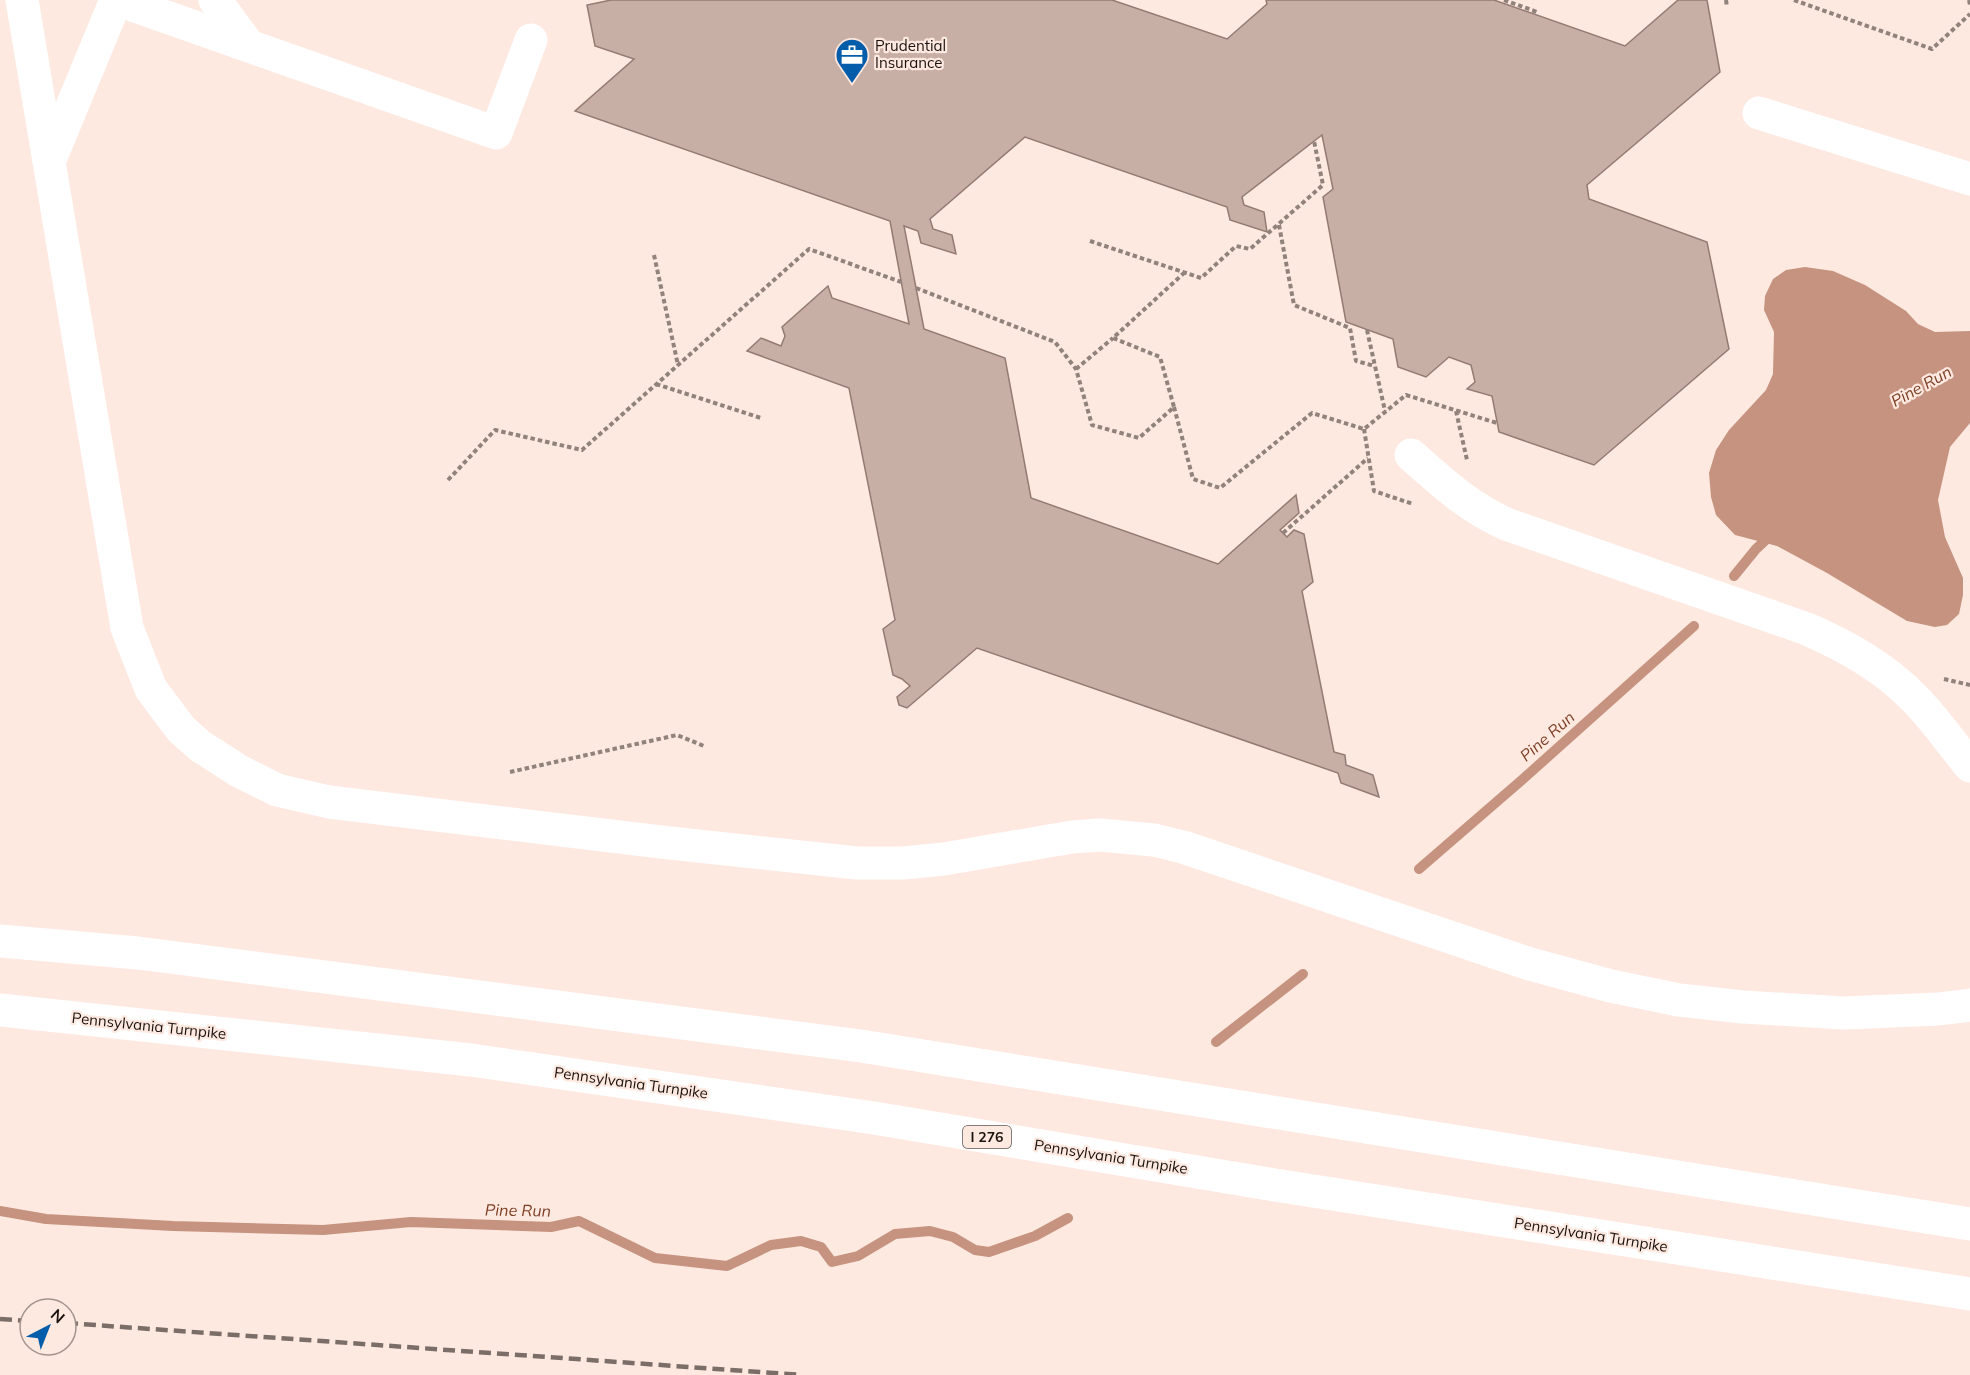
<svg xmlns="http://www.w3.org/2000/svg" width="1970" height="1375" font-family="Mulish,sans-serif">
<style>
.water{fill:#c5937f}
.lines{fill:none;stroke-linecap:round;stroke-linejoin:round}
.stream{stroke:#c5937f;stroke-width:10}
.building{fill:#c8afa5;stroke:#937b72;stroke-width:1.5}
.path{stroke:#91827c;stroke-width:4;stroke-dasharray:4.5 3;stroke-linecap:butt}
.minor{stroke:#fff;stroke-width:33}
.highway{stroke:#fff;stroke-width:33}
.rail{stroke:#7b6e68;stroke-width:4.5;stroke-dasharray:12 6;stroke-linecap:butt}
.labels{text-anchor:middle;stroke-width:4.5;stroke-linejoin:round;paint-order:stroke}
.shield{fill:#fee9e1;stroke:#5e524d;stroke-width:1.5}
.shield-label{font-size:14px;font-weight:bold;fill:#1a120e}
.poi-label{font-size:15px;fill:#1a120e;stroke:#fee9e1;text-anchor:start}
.street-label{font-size:15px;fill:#1a120e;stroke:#fee9e1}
.water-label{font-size:16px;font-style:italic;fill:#7d3d22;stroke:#fee9e1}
</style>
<rect width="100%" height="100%" fill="#fee9e1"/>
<path class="water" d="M1805,267l28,4 32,14 41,26 12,13 17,8 35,-1v92l-20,24 -12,53 7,37 18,41v17l-4,19 -12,11 -12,2 -28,-6 -80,-48 -50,-27 -42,-11 -19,-20 -5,-18 -2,-24 7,-23 13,-20 37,-40 7,-16 1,-42 -10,-22 1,-14 8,-17 13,-9z"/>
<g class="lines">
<path class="stream" d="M1734,576l22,-27 16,-15
M1419,869l104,-90 171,-153
M1216,1042l87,-68
M0,1211l46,8 127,7 150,4 88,-8 140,5 28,-6 76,37 72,8 44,-21 30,-4 20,6 11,15 26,-6 37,-22 35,-3 23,6 22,13 14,2 46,-16 33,-18"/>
</g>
<path class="building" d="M611,0h501l115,39 40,-35 -1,-4h228l131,46 53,-46h29l13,72 -133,113 2,14 118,43 22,107 -135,116 -95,-33 -7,-36 -25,-7 8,-7 -4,-17 -22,-8 -23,20 -28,-10 -5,-28 -47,-17 -23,-125 10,-8 -11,-54 -80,62 2,8 20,7 3,20 -37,-12 -3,-13 -202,-70 -95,82 3,10 19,6 4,19 -35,-11 -3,-12 -14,-5 20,103 81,29 26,140 187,66 78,-69 3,18 -19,17 7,7 7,-7 10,4 9,48 -11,9 32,161 11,3 1,10 27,10 6,22 -38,-14 -3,-10 -361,-125 -70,60 -8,-3 -2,-8 13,-11 -8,-7 -9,-4 -10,-46 12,-9 -46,-232 -102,-37 14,-13 20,8 4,-10 -3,-9 46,-41 4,12 77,26 -19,-103 -315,-110 59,-52 -39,-13 -8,-41z"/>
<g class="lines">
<path class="path" d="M1504,0l33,12
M1726,0l1,7
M1794,0l138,49 38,-35
M1969,0l1,5
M1279,225l15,80 56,23 6,33 19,5
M1090,241l111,37 35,-32 14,3 73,-64 -9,-44
M654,255l24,110
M916,288l139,54 21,27 16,56 47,13 35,-31 -14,-50 -47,-19 71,-65
M1367,330l18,81
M1076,369l37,-31
M656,384l105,34
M1174,407l19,72 27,9 92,-75 52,16 42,-34 91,28
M1456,411l11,49
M1364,429l10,62 39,13
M448,480l47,-50 87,20 227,-201 92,33
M1283,533l85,-75
M1944,679l26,6
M510,772l167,-37 27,11"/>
<path class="minor" d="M22,0l105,628 24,61 30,40 19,17 39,25 38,19 52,12 332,40 196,21h46l41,-4 128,-22 28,-2 54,5 29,7 347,117 81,22 68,14 64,7 101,6 95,-4 31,-4
M118,0l378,133 35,-93
M215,0l34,46
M1759,113l211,66
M49,162l67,-162
M1411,455c32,28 56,51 95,69l301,105c37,16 75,37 104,66 22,21 40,48 59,71"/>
<path class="highway" d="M0,941l138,12 723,93 1109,178
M0,1010l471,50 403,58 401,67 695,109"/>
<path class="rail" d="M0,1319l30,2
M66,1323l736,52"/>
</g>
<defs>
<symbol id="office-pin" viewBox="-11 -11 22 30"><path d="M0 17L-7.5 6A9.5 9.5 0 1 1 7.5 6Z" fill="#015ca9" stroke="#fee9e1"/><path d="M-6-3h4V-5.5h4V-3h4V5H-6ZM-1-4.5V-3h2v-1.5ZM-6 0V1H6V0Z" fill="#fff"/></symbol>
</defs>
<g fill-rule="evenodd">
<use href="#office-pin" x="833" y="36" width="38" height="52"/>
</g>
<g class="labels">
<rect class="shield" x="963" y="1126" width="48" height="22" rx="4.5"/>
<g class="shield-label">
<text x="987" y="1142">I 276</text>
</g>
<g class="poi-label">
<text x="875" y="51">Prudential<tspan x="875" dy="17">Insurance</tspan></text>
</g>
<g class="street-label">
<text transform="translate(149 1026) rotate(6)" y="5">Pennsylvania Turnpike</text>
<text transform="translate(631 1083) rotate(8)" y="5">Pennsylvania Turnpike</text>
<text transform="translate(1111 1157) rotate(9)" y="5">Pennsylvania Turnpike</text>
<text transform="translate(1591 1235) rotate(9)" y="5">Pennsylvania Turnpike</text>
</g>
<g class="water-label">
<text transform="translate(1921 386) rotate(-29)" y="6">Pine Run</text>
<text transform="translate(1547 736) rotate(-41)" y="6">Pine Run</text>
<text transform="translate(518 1210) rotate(1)" y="6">Pine Run</text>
</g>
</g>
<g transform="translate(48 1327) rotate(42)"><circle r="28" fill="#fee9e1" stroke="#a3938d" stroke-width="1.5"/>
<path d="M0-4.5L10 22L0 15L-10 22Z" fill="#015ca9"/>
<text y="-9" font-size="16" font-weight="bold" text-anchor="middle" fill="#1a120e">N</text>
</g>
</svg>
